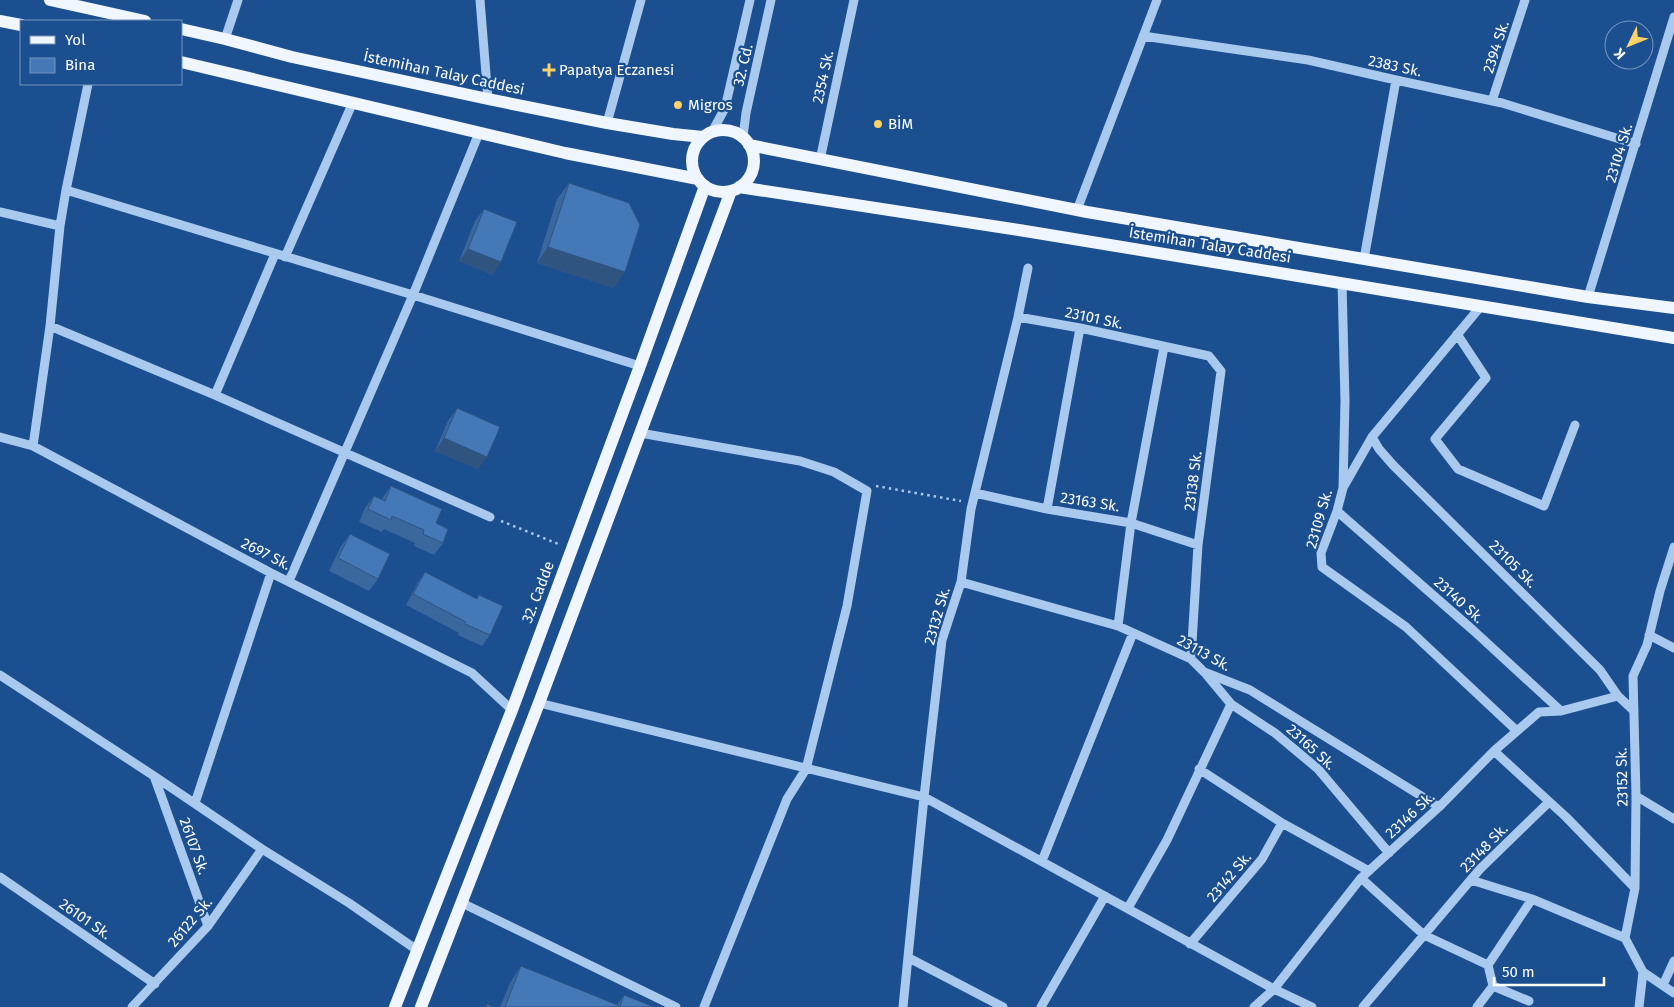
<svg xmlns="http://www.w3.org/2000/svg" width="1674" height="1007" font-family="'Fira Sans',sans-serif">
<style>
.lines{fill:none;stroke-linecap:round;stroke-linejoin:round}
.path{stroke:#a9c9ee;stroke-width:2.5;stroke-dasharray:2.5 4;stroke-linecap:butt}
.minor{stroke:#a9c9ee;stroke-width:9}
.major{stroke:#f0f6ff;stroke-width:12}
.wall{fill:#3a679d}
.shaded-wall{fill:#305480}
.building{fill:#4478b7;stroke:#305480}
.poi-dot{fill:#ffd166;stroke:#1b4f8f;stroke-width:2}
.labels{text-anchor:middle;stroke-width:4.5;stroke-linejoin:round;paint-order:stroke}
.street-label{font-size:15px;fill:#fff;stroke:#1b4f8f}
.poi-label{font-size:15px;fill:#fff;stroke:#1b4f8f;text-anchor:start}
</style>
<rect width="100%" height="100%" fill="#1b4f8f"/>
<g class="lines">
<path class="path" d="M876,486l85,15
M501,521l60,24"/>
<path class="minor" d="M480,0l8,99
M1143,36l165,24 88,20 106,23 134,41
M225,39l13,-39
M1492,101l33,-101
M607,123l34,-123
M712,132l13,-24 25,-108
M743,137l3,-24 25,-113
M820,160l34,-160
M66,190l347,105 227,71
M1077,210l80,-210
M0,212l60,14
M285,257l68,-155
M1364,259l32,-179
M1342,283l3,118 -2,87 -6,23 -16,42 1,14 84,60 111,104
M1588,297l86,-280
M1018,317l62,11 129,28 12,15 -23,174 -7,114
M50,326l165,69 275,122
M1457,334l29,44 -51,61 23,30 86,37 31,-81
M215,395l60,-141
M640,433l160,28 34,11 33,19 -20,115 -41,163 -19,30 -83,208
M0,437l33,9 238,127 201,100 40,37
M1372,437l7,12 14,16 207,205 18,26 16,15
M33,446l17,-120 10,-100 6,-36 22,-106
M1344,486l28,-49 109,-131
M975,493l72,16 84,14 67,22
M1047,509l33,-181
M1337,511l137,120 87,80
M289,581l124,-286 66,-162
M961,582l157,44 73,33 13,13 46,18 189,117
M1118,626l13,-103 33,-176
M1649,635l25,13
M1206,674l25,30 44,29 43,36 71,84
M0,675l154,101 108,73 87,54 68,47
M539,703l385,94 350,192 38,18
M1494,751l72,66 69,71
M1199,769l83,54 87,48
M154,776l54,150
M1636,796l38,23
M195,803l76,-230
M1042,861l91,-228
M0,877l155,107
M1361,878l63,57 64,30
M1471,880l61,19 93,39
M462,903l214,104
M1128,908l39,-68 64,-136
M1190,944l72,-85 20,-36
M909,958l94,49
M1643,972l31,21
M1663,985l11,-24
M1493,986l36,15
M132,1007l76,-81 54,-77
M903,1007l21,-210 18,-157 19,-58 10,-73 47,-192 10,-49
M1041,1007l64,-111
M1254,1007l20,-18 87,-111 78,-71 55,-56 45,-39 22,-1 57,-15
M1363,1007l117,-138 69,-67
M1477,1007l16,-21 -5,-21 44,-66
M1639,1007l4,-35 -18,-34 10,-50 1,-92 -3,-120 14,-31 13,-54 14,-44"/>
<path class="major" d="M50,0l95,21
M0,21l21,4
M181,29l44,10 67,18 196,42 119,24 66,11 30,3
M181,62l384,91 133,26
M692 161a31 31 0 1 1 62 0a31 31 0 1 1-62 0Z
M749,145l338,67 501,85 86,11
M739,187l280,43 655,108
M395,1007l117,-297 128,-344 65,-180
M421,1007l118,-304 192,-512"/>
</g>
<path class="wall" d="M569,183l45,105 -77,-25 20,-64z
M484,209l9,66 -34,-14 16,-40z
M457,408l21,61 -43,-18 13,-30z
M391,486l45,37 7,20 -9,12 -20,-9 1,-3 -31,-14 -2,3 -23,-10 6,-14 9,-12 8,3z
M350,534l28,45 -9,12 -40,-20 12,-25z
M425,572l51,27 3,-4 11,40 -8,11 -24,-11 1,-2 -53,-28 12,-23z
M521,966l96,39 7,-10 30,12h-154l10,-24z"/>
<path class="shaded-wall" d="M548,247l77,25 -11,16 -77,-25z
M468,249l33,13 -8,13 -34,-14z
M444,438l43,19 -9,12 -43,-18z"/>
<path class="building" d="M569,183l60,20 11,22 -15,47 -77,-25z
M484,209l33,13 -16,40 -33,-13z
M457,408l43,19 -13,30 -43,-19z
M391,486l51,23 -6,14 12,6 -5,14 -20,-9 1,-4 -32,-14 -1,4 -23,-11 6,-13 11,5z
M350,534l40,20 -12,25 -40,-21z
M425,572l52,27 2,-4 24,11 -13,29 -25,-11 1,-2 -53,-28z
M521,966l99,40 4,-11 30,12h-149z
M487,1004l6,3h-7z"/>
<g class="poi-dot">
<path d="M546.5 62.5h5v5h5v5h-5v5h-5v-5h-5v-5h5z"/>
<circle cx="678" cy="105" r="5"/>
<circle cx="878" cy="124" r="5"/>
</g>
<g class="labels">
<g class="street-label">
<text transform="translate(1496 47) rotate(-72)" y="5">2394 Sk.</text>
<text transform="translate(743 65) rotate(-77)" y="5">32. Cd.</text>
<text transform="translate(1395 66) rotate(12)" y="5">2383 Sk.</text>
<text transform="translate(444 73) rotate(12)" y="5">İstemihan Talay Caddesi</text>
<text transform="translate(823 77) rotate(-78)" y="5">2354 Sk.</text>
<text transform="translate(1619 153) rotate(-73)" y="5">23104 Sk.</text>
<text transform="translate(1210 245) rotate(9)" y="5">İstemihan Talay Caddesi</text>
<text transform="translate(1094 318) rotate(12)" y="5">23101 Sk.</text>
<text transform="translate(1193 481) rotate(-83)" y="5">23138 Sk.</text>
<text transform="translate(1090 502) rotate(9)" y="5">23163 Sk.</text>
<text transform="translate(1319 519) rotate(-74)" y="5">23109 Sk.</text>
<text transform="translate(266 554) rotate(27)" y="5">2697 Sk.</text>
<text transform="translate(1513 564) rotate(45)" y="5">23105 Sk.</text>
<text transform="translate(538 592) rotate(-69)" y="5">32. Cadde</text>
<text transform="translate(1459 600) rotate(42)" y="5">23140 Sk.</text>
<text transform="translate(937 616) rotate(-74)" y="5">23132 Sk.</text>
<text transform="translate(1204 653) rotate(29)" y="5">23113 Sk.</text>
<text transform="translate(1311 747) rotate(42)" y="5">23165 Sk.</text>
<text transform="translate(1622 777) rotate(-91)" y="5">23152 Sk.</text>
<text transform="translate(1410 815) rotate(-43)" y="5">23146 Sk.</text>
<text transform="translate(194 846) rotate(70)" y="5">26107 Sk.</text>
<text transform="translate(1484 848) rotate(-46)" y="5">23148 Sk.</text>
<text transform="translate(1229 877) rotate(-50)" y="5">23142 Sk.</text>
<text transform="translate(85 919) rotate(35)" y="5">26101 Sk.</text>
<text transform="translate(190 922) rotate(-50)" y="5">26122 Sk.</text>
</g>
<g class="poi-label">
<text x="559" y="75">Papatya Eczanesi</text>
<text x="688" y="110">Migros</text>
<text x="888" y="129">BİM</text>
</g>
</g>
<rect x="20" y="20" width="162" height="65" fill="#1b4f8f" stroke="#7695bc"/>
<rect x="30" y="36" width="25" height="8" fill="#f0f6ff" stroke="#7695bc"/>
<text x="65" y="45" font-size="15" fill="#ffffff">Yol</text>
<rect x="30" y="58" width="25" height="15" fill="#4478b7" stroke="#7695bc"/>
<text x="65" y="70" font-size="15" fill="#ffffff">Bina</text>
<g transform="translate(1629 45) rotate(227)"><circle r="24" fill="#1b4f8f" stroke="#7695bc"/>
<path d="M0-4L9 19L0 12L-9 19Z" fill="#ffd166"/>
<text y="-8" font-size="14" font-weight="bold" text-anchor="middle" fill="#ffffff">K</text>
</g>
<path d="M1494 977v8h110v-8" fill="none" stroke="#ffffff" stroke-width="2.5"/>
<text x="1502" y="977" font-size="15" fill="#ffffff" stroke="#1b4f8f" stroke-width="4" paint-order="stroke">50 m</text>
</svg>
